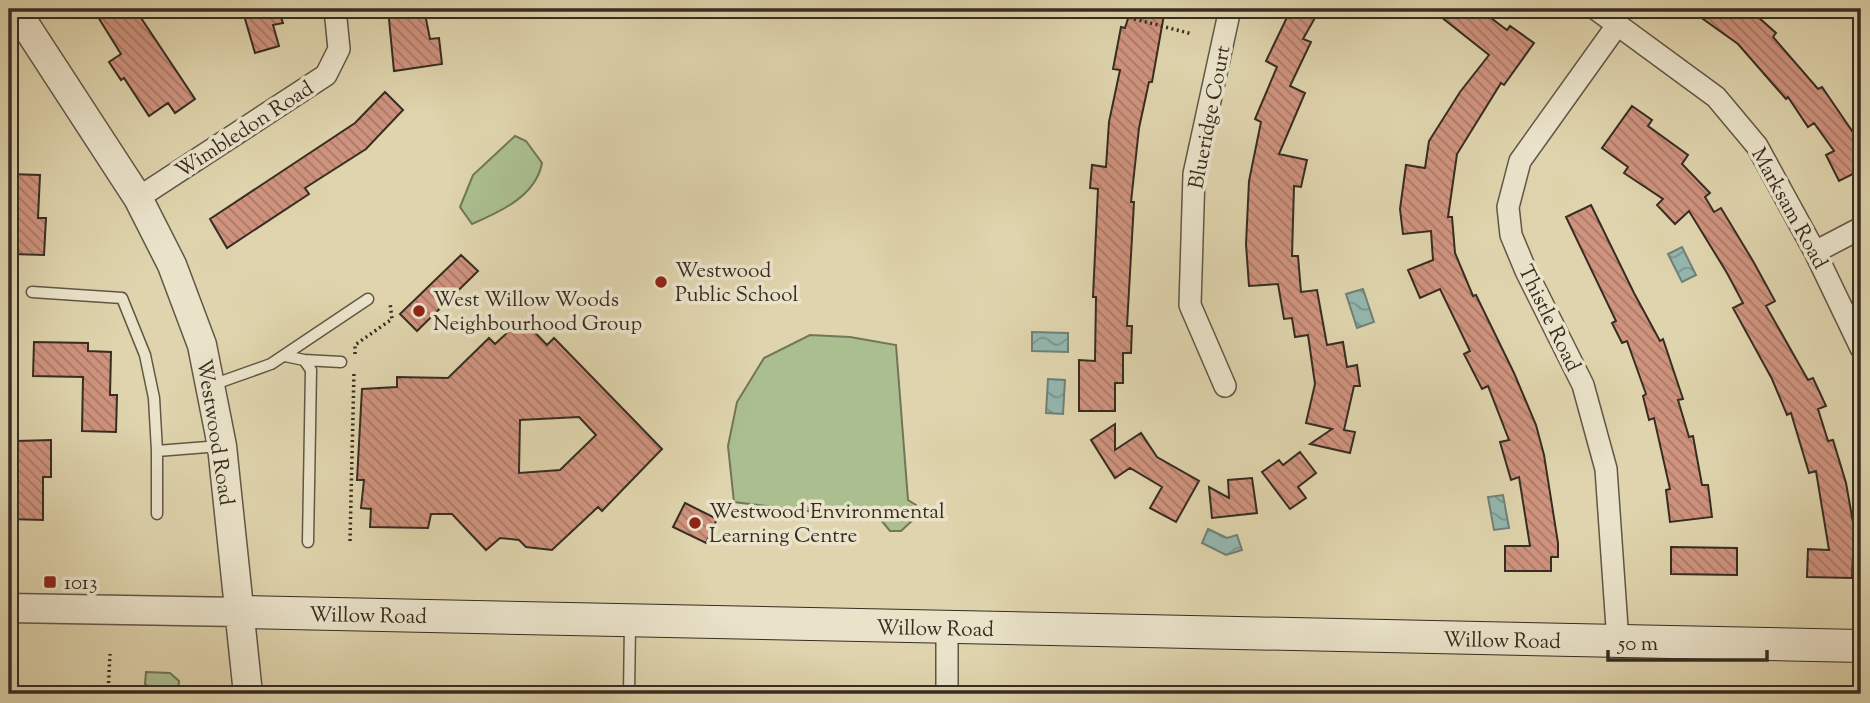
<svg xmlns="http://www.w3.org/2000/svg" width="1870" height="703" font-family="'Sorts Mill Goudy',serif">
<style>
.green{fill:#abbe8f;stroke:#717658;stroke-width:2}
.water{fill:url(#water-waves);stroke:#6f8077;stroke-width:2}
.building{fill:url(#building-back-hatch);stroke:#372d22;stroke-width:2;fill-rule:evenodd}
.lines{fill:none;stroke-linecap:round;stroke-linejoin:round}
.service-casing{stroke:#615745;stroke-width:13}
.minor-casing{stroke:#615745;stroke-width:24}
.tertiary-casing{stroke:#615745;stroke-width:31}
.secondary-casing{stroke:#372d22;stroke-width:34}
.path{stroke:#372d22;stroke-width:3.5;stroke-dasharray:2 3.5;stroke-linecap:butt}
.service{stroke:#eae3ca;stroke-width:10}
.minor{stroke:#eae3ca;stroke-width:21}
.tertiary{stroke:#eae3ca;stroke-width:28}
.secondary{stroke:#eae3ca;stroke-width:32}
.poi-dot{fill:#8f2418;stroke:#eae3ca;stroke-width:2.5}
.labels{text-anchor:middle;stroke-width:7;stroke-linejoin:round;paint-order:stroke}
.street-label{font-size:21px;fill:#372d22;stroke:#eae3ca}
.poi-label{font-size:21px;fill:#372d22;stroke:#eae3ca;text-anchor:start}
</style>
<defs>
<pattern id="water-waves" width="16" height="10" patternUnits="userSpaceOnUse" patternTransform="scale(1.75)"><rect width="16" height="10" fill="#94b7af"/><path d="M0 5q4-4 8 0t8 0" fill="none" stroke="#7a958e"/></pattern>
<pattern id="building-back-hatch" width="6" height="6" patternUnits="userSpaceOnUse" patternTransform="scale(1.75)"><rect width="6" height="6" fill="#cf937e"/><path d="M-1 5l2 2M0 0l6 6M5-1l2 2" fill="none" stroke="#a97867"/></pattern>
</defs>
<rect width="100%" height="100%" fill="#dfd4ad"/>
<filter id="stains"><feTurbulence type="fractalNoise" baseFrequency=".00286" numOctaves="4"/><feColorMatrix values="0 0 0 0 .2 0 0 0 0 .09 0 0 0 0 .02 0 0 0 .5 -.17"/></filter>
<radialGradient id="worn" r=".72"><stop offset=".6" stop-color="#630" stop-opacity="0"/><stop offset="1" stop-color="#630" stop-opacity=".3"/></radialGradient>
<path class="green" d="M515,136l11,5 16,22c-6,33 -42,49 -70,61l-12,-17 13,-32z
M810,335l40,2 46,8 12,155 8,5 -1,13 -14,13h-11l-9,-11 -147,-18 -6,-56 9,-44 27,-44z
M146,672l24,1 9,8 -1,11h-21l-12,-8z"/>
<path class="water" d="M1682,247l14,28 -14,7 -14,-28z
M1363,289l11,33 -17,6 -11,-34z
M1032,332l36,1v19l-36,-1z
M1048,379l17,1 -2,34 -17,-1z
M1503,495l6,33 -15,2 -6,-33z
M1208,529l19,9 10,-3 5,15 -16,5 -24,-12z"/>
<path class="building" d="M93,9h42l60,90 -20,14 -7,-10 -19,13 -25,-38 -3,2 -12,-18 12,-8z
M253,9h25l5,14 -10,2 6,21 -24,7 -12,-41z
M388,9h36l6,30 9,-1 3,26 -48,7z
M1131,9h34l-13,73h-3l-10,46 -8,74h3l-7,124h5l-1,27h-8v30h-8v28h-36v-51l16,1 1,-64h-3l5,-108 -8,-1 2,-23 14,2 3,-45 11,-52 -7,-1 8,-42 4,1z
M1291,9h29l-17,30 8,3 -21,44 15,7 -26,61 28,6 -6,27 -7,-1 -2,70h6l3,36 16,-2 10,55 16,-3 4,25 10,-2 3,21h-6l-10,44 11,2 -5,21 -40,-9 22,-15 -26,-6 9,-39 -7,-49 -13,2 -3,-19 -8,1 -6,-35 -29,2 -3,-42 3,-63 12,-59 -6,-3 22,-52 -11,-6z
M1431,9h48l28,21 3,-4 24,17 -30,42 -3,-2 -44,71 -9,63h4l3,36 18,43 3,-1 38,78 22,52 8,30 14,88v14h-7v14h-46v-25h25l-11,-69 -8,3 -11,-38 9,-2 -21,-54 -6,3 -18,-35 6,-3 -30,-62 -20,9 -12,-28 25,-10 -2,-29 -28,3 -3,-25 6,-44 19,3 4,-27 31,-49 29,-37z
M1689,9h60l27,24 -3,4 45,52 4,-2 39,57v26l-22,11 -13,-26 8,-4 -20,-28 -6,4 -20,-30 -2,2 -48,-55z
M385,92l18,18 -37,39 -61,39 4,6 -82,54 -17,-29 145,-96z
M1632,106l20,14 -4,6 40,29 -6,9 28,29 -5,4 9,15 7,-4 32,53 22,40 -9,5 42,74 5,-2 13,28 -8,3 10,32 5,-1 13,43 8,45 -2,50 -45,-1 1,-28 21,1 -13,-79 -7,2 -18,-60 -4,2 -15,-36 -39,-71 10,-5 -16,-30 -38,-62 -14,13 -18,-19 6,-6 -39,-26 4,-6 -26,-19z
M9,174l31,1 -2,43h8l-2,37 -33,-1z
M1591,205l43,88 26,48 3,-2 20,60 -5,1 11,37 4,-1 9,49h6l4,32 -42,5 -4,-32 4,-1 -16,-71 -5,2 -6,-24 3,-2 -19,-53 -5,2 -10,-20 4,-2 -50,-104z
M461,255l17,16 -61,60 -17,-17z
M522,319l25,26 7,-7 108,111 -60,62 -4,-4 -46,43 -26,-3 -7,-7 -19,-2 -14,12 -34,-36h-21l-3,14 -58,-1 1,-18 -10,-1 3,-28h-7l5,-91 35,-2v-10l51,1 41,-40 6,6zM579,417l17,18 -36,35 -41,3 1,-53z
M34,342l54,1v8l23,1 -1,43h7l-1,37 -34,-1 1,-54 -50,-1z
M1115,424v26l26,-17 16,24 42,24 -23,41 -26,-14 12,-21 -32,-19 -15,10 -24,-38z
M51,440v37h-8v43l-34,-1v-26h8v-52z
M1300,452l16,21 -18,14 8,11 -16,11 -28,-37 17,-12 4,5z
M1252,478l5,35 -45,5 -3,-31 20,11 -1,-18z
M685,503l32,16 -11,24 -33,-16z
M1671,547l66,1v27l-66,-1z"/>
<g class="lines">
<defs>
<path id="service" d="M32,292l90,6 23,57 9,43 3,53 63,-5
M285,356l19,4 7,10 -3,172
M304,360l37,2
M212,385l59,-21 97,-65
M157,514v-63
M629,694l1,-70"/>
<path id="minor" d="M1596,9l120,88 41,49 58,106 46,96
M1618,24l-98,137 -12,46 3,28 15,36 57,114 23,84 12,173
M138,198l188,-123 13,-26 -4,-40
M1815,252l46,-24
M1225,386l-35,-81 4,-131 36,-165
M947,628v66"/>
<path id="tertiary" d="M15,9l123,189 34,67 30,80 20,101 26,248
M9,608l230,4"/>
<path id="secondary" d="M239,612l1622,34"/>
</defs>
<use href="#service" class="service-casing"/>
<use href="#minor" class="minor-casing"/>
<use href="#tertiary" class="tertiary-casing"/>
<use href="#secondary" class="secondary-casing"/>
<path class="path" d="M1097,9l95,25
M355,354v-9l37,-26 -2,-16
M350,541l4,-169
M108,694l2,-40"/>
<use href="#service" class="service"/>
<use href="#minor" class="minor"/>
<use href="#tertiary" class="tertiary"/>
<use href="#secondary" class="secondary"/>
</g>
<g class="poi-dot">
<circle cx="661" cy="282" r="7"/>
<circle cx="419" cy="311" r="7"/>
<circle cx="695" cy="523" r="7"/>
<rect x="43" y="575" width="14" height="14" rx="3.5"/>
</g>
<g class="labels">
<g class="street-label">
<text transform="translate(1209 117) rotate(-79)" y="7">Blueridge Court</text>
<text transform="translate(244 129) rotate(-33)" y="7">Wimbledon Road</text>
<text transform="translate(1790 208) rotate(61)" y="7">Marksam Road</text>
<text transform="translate(1550 318) rotate(64)" y="7">Thistle Road</text>
<text transform="translate(216 432) rotate(81)" y="7">Westwood Road</text>
<text transform="translate(368 615) rotate(1)" y="7">Willow Road</text>
<text transform="translate(935 628) rotate(1)" y="7">Willow Road</text>
<text transform="translate(1502 640) rotate(1)" y="7">Willow Road</text>
</g>
<g class="poi-label">
<text x="675" y="277">Westwood<tspan x="675" dy="24">Public School</tspan></text>
<text x="433" y="306">West Willow Woods<tspan x="433" dy="24">Neighbourhood Group</tspan></text>
<text x="709" y="518">Westwood Environmental<tspan x="709" dy="24">Learning Centre</tspan></text>
<text x="64" y="589">1013</text>
</g>
</g>
<rect width="1870" height="703" fill="none" stroke="#dfd4ad" stroke-width="35"/>
<rect x="10" y="10" width="1849" height="682" fill="none" stroke="#372d22" stroke-width="3.5"/>
<rect x="18" y="18" width="1835" height="668" fill="none" stroke="#372d22" stroke-width="2"/>
<path d="M1608 650v10h159v-10" fill="none" stroke="#372d22" stroke-width="3.5"/>
<text x="1618" y="650" font-size="21" fill="#372d22" stroke="#eae3ca" stroke-width="5" paint-order="stroke">50 m</text>
<rect width="100%" height="100%" filter="url(#stains)"/>
<rect width="100%" height="100%" fill="url(#worn)"/>
</svg>
